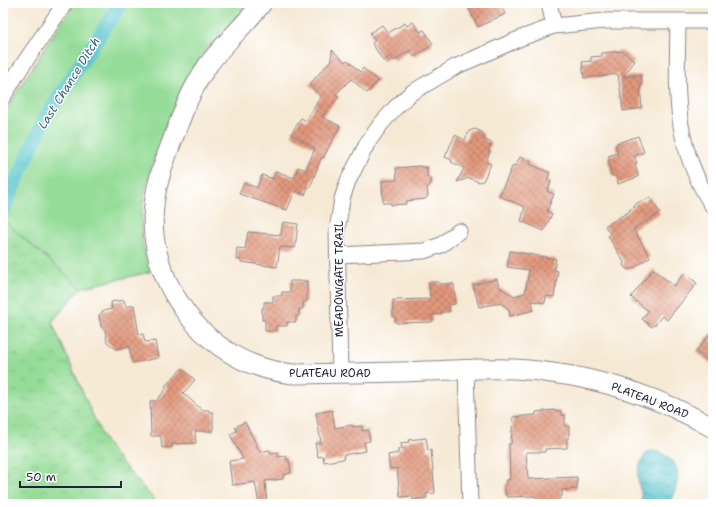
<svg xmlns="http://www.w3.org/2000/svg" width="716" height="507" font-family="'Shantell Sans',sans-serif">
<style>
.grass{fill:#94dc97;stroke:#5b7f69}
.park{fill:url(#park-crowns);stroke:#5b7f69}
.water{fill:url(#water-waves);stroke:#3d7484}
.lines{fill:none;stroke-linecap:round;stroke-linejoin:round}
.canal{stroke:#58c5cd;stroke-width:14}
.building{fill:url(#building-cross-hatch)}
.minor-casing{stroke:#8c8688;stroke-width:17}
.tertiary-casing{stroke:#8c8688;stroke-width:21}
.minor{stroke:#fff;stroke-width:15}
.tertiary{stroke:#fff;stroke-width:19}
.labels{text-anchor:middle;stroke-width:3;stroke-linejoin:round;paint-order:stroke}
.street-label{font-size:11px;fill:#22223b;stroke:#fff}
.water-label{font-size:12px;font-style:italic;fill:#386375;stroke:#fff}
</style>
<defs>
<pattern id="park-crowns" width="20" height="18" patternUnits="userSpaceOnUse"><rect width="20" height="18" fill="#94dc97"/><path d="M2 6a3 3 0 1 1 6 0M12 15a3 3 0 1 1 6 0" fill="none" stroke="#7fbc83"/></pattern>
<pattern id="water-waves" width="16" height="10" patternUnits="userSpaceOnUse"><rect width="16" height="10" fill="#58c5cd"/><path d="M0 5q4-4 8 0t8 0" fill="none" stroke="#48a0a8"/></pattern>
<pattern id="building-cross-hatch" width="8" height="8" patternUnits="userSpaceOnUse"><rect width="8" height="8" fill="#e2987d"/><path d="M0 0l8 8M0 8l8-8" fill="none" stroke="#b77c68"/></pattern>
</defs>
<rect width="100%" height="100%" fill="#fff"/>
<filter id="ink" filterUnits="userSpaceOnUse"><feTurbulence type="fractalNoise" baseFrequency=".025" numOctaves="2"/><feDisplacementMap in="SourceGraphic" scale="8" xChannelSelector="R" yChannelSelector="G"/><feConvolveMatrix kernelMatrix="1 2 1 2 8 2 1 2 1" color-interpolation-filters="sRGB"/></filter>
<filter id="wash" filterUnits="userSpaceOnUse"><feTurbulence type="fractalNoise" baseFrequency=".012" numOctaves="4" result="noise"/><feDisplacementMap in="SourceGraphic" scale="16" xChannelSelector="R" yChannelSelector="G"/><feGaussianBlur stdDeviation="0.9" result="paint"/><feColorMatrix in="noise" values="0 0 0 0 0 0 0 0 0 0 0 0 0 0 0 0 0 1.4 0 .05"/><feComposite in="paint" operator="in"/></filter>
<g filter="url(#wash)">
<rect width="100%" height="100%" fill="#f6e9d4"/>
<path class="grass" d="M74,3h174c-15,18 -33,34 -47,53 -14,19 -22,40 -31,62 -15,37 -31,74 -28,115 0,13 4,26 8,39l-69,16 -78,-68v-104l20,-34z"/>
<path class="park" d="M3,220l78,68 -29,34 50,114 11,17 45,51h-155z"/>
<path class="water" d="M649,451c9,0 14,2 21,8 14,12 5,30 1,45h-30c2,-12 -2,-14 -3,-25 -1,-8 4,-23 11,-28z"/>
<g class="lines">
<path class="canal" d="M3,210l43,-94 75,-113"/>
</g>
<g id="blocks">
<path class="building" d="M466,3h34l5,11 -27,13z
M413,22l7,10 4,-2 9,14 -19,13 -4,-7 -16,11 -4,-5 -7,5 -11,-18 3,-2 -5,-8 12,-8 6,8 17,-10 2,3z
M332,50l13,12 2,-2 13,12 3,-4 15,13 -11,12 -16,-14 -15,15 3,3 -17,20 18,9 -17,32h-2l-11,30 -2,-1 -3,8 -10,-4 -8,19 -48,-16 5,-11 13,5 5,-13 11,4 3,-8 18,7 4,-11 8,3 9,-22 -24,-14 10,-16 5,3 15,-25 -12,-11 22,-25z
M622,51l13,10 -12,16 18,-2 1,11h-2l2,22 -19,3 -5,-37 -34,4 -2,-16 9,-1v-4l11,-1v-3z
M475,129l7,3 3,8 7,3 -4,7 2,1 -4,11 5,2 -8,17 -4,1 -10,-4 -12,4 7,-14 -13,-6 1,-2 -7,-3 10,-22 10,5 4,-9z
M638,136l6,16 -10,4 3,7h-2l3,14 -20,7 -2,-8h-4l-4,-15 2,-1 -2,-4 10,-3 -3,-7 2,-1v-2z
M520,157l11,5 -1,2 20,9 -3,7 4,2 -4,9 7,3 -7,17 5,3 -8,17 -23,-10 4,-14 -26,-11 14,-31 2,1z
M420,166v1h7v9l4,2v6l-4,4 1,8 -3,3 -19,2v3l-15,1v-2h-8l-1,-22 15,-1 -1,-12z
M650,197l10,16 -27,16 17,28 -18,12h-6l-3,-4 1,-3 -16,-26 3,-1 -6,-9 25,-15 -1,-1 6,-3 -1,-2 9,-5 1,1z
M283,222l15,2 -3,24 -15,-1 -3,20 -36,-5v-2l-5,-1 1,-11 8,1 3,-17 33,3z
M510,251l46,8 -2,11 4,1 -4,26 -8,-1 -1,7 -13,-2 2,9 -24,6 -1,-7 -9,-6 -21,4 -6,-22 24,-6 2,8 15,9 11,-3 4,-23 -22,-3z
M653,269l21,17 10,-13 13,10 -30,37 -5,-4 -7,9h-1l-2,2 -10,-8 6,-8 -17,-14z
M290,281h17v21h-4v7h-4v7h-3v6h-9v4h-11v5h-11v-11h-3v-12h2v-6h9v-6h9v-4h8z
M429,282h10v2h15l1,20 -6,1v7h-8v2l-9,1v7l-36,1 -1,-6h-2v-17l37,-1z
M124,300l2,7 8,-2 5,30 4,-1 2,8 10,-1 3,17 -26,5 -3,-17 -13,3 -9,-7 -2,-12 -4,-3 -2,-12 4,-4 9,-2 -1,-7z
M713,330v35l-17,-13z
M182,368l13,12 -12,13 19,17h7v2h4v19h-18l1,12 -24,1v3l-10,1 -1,-12h-10l-1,-35h6l11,-13 -2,-2z
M332,410l3,18 17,-3 1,2 9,-1v5l6,-1 2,11 -6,1 2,9 -23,4 1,4 -13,2 -7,1 -1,-6 -5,1 -3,-14h6l-5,-30z
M554,410v1h7v4h4v11h4v12h-2v10l-22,1v3h-19l2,27 49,-2v12l-15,1v6l-7,8h-19v-8l-29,1v-2h-2v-11h2v-4l3,-1 -1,-35h2l2,-27 23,-2v-3z
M245,422l15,30 10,-2v3l8,-1v5l8,-1 1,4h2l2,13 -8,2v4l-18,2 2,22 -8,1 -4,-22 -23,3 -3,-24 14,-2 -13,-25 7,-3 -2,-4z
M426,438l2,13 3,-1 4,43 -9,1 1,4 -14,2 -1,-4 -12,1 -3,-29 -7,1 -2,-14 10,-2v-4h4l-1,-6 8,-1 -1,-2z"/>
</g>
</g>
<g filter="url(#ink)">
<use href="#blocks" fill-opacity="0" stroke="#8c8688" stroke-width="1"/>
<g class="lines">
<defs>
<path id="minor" d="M549,3l5,23
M678,21c-1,72 -6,122 35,186
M3,97l17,-28 45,-66
M338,255l86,-4 17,-6 18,-14
M466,370l4,134
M340,373l-3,-142 5,-32 6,-18 20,-39 13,-18 14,-16 16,-15 44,-26 66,-29 33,-12 51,-5h108"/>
<path id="tertiary" d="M262,3c-17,22 -38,40 -54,62 -15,21 -24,44 -33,68 -5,14 -11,28 -15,43 -15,49 -5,93 24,134 27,37 64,59 109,64 45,-1 89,-1 133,-3 40,-1 79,-5 119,1 59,7 116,26 168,56"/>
</defs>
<use href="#minor" class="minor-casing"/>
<use href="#tertiary" class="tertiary-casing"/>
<use href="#minor" class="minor"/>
<use href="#tertiary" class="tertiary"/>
</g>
</g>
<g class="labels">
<g class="street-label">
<text transform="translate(339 279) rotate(-90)" y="4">MEADOWGATE TRAIL</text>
<text x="330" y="377">PLATEAU ROAD</text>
<text transform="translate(650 400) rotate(21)" y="4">PLATEAU ROAD</text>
</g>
<g class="water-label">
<text transform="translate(69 83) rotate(-58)" y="4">Last Chance Ditch</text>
</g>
</g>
<rect width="716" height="507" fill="none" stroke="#fff" stroke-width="16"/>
<path d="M20 481v6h101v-6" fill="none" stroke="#22223b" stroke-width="2"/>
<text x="26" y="481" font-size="12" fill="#22223b" stroke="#ffffff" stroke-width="3" paint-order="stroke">50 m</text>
</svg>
